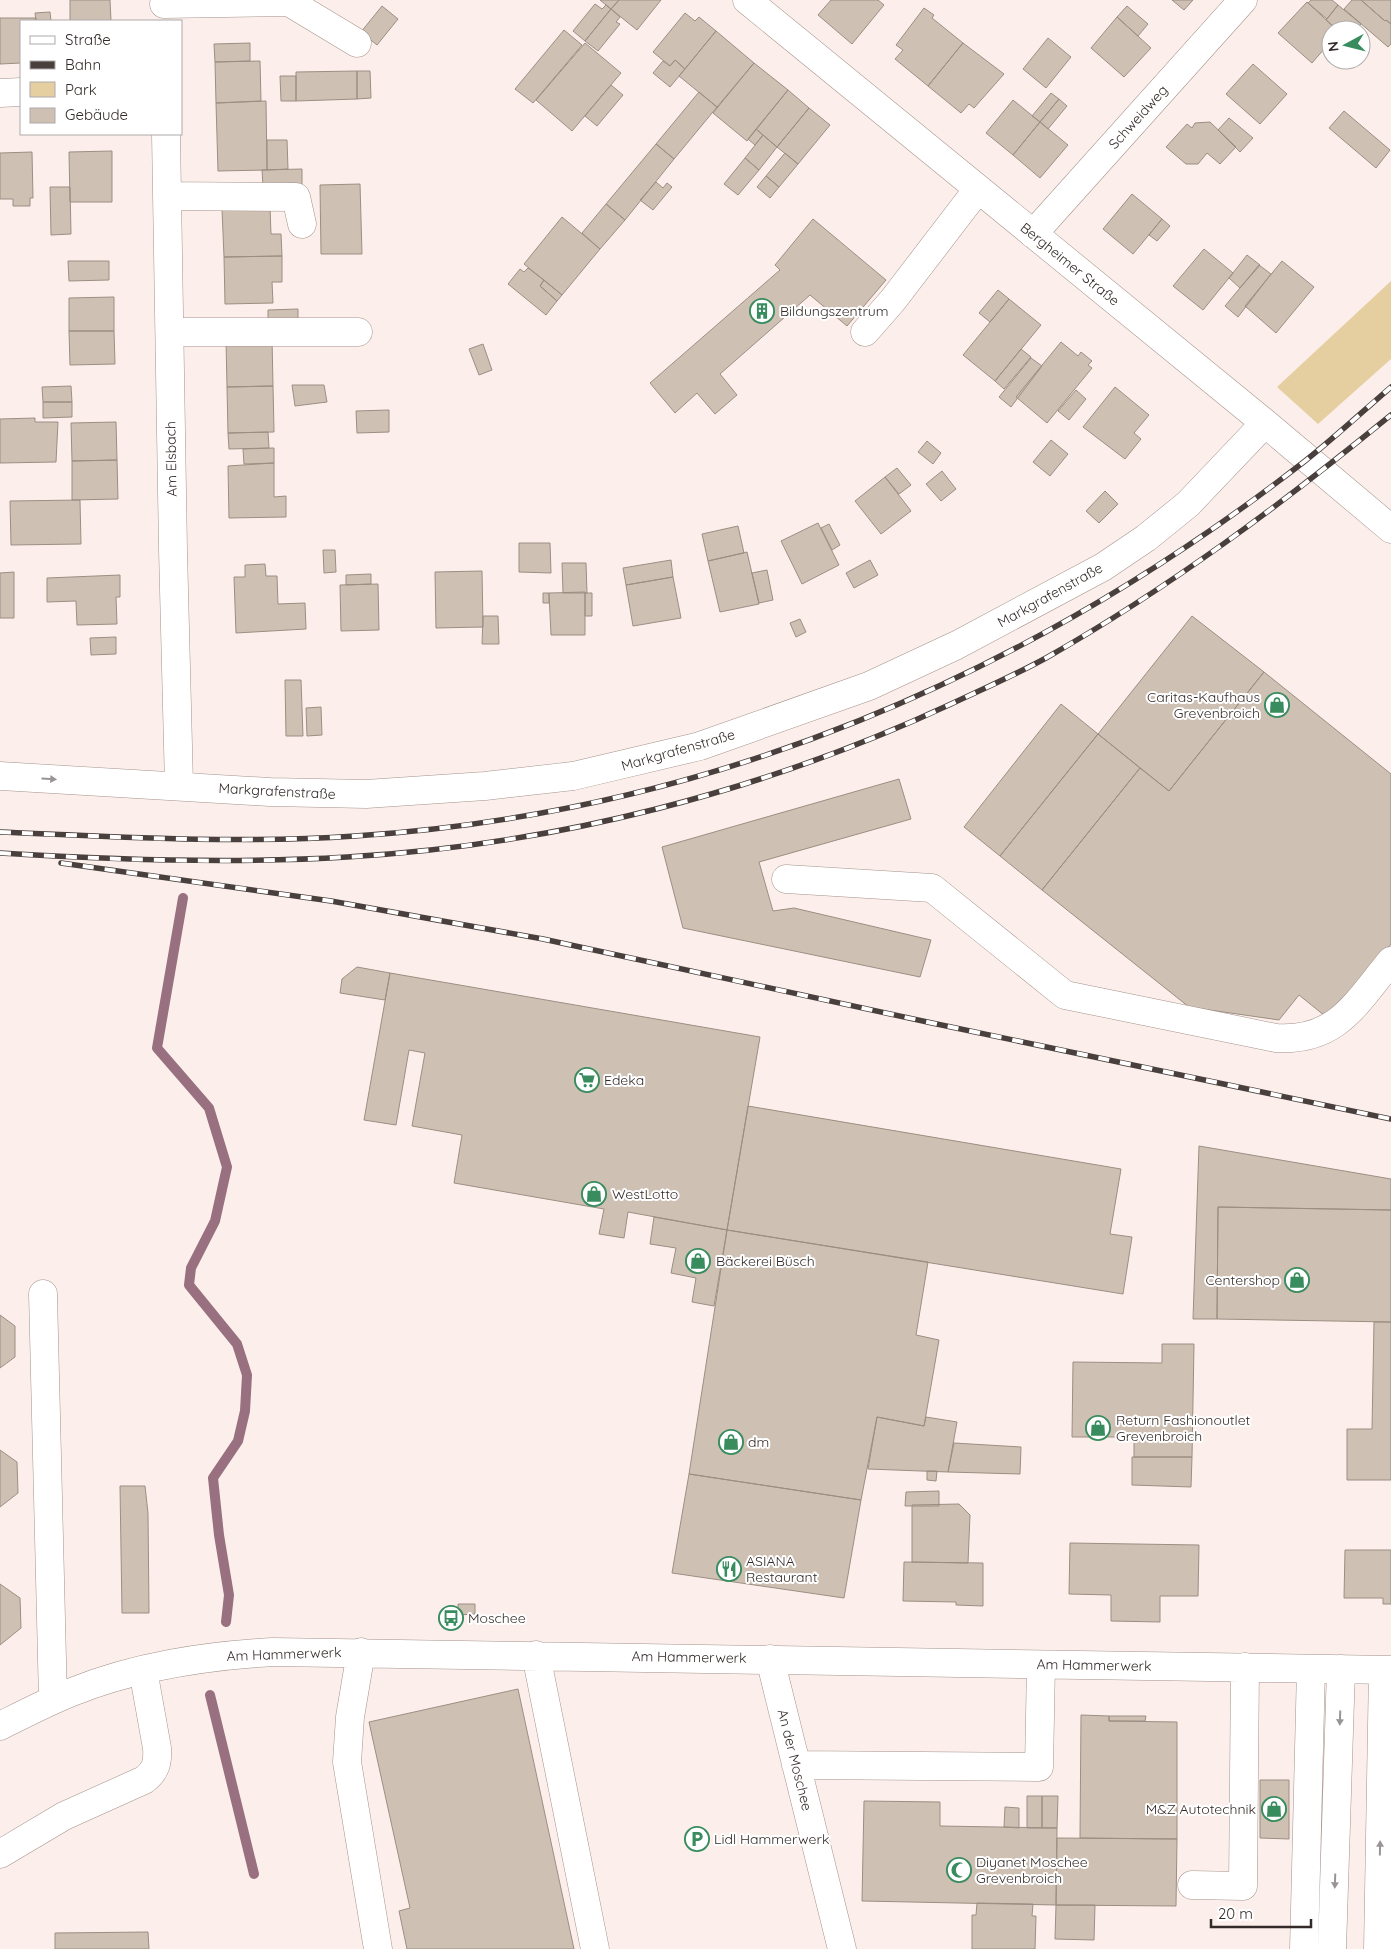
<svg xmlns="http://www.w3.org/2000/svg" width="1391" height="1949" font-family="Quicksand,sans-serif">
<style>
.green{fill:#e5cfa0}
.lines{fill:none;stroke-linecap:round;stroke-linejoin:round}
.stream{stroke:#98707f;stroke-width:10}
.building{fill:#cfc0b4;stroke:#9c8e82}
.minor-casing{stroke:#a5928b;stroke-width:29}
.minor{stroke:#fff;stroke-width:28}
.rail-casing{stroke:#49403e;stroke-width:5.5}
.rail{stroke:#fff;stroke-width:4;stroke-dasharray:11;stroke-linecap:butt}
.oneway{fill:#999594}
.labels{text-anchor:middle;stroke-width:4;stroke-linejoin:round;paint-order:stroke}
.street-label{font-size:14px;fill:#332b29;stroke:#fff}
.poi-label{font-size:14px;fill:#332b29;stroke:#fff;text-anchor:start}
</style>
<rect width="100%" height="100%" fill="#fcefeb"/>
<path class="green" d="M1391,281v78l-73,65 -41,-37z"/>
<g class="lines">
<path class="stream" d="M183,898l-26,150 52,60 18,59 -12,54 -24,47 -2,17 48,59 10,31 -2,36 -7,30 -25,37 6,57 10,60 -3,27
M210,1695l44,179"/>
</g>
<path class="building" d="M70,0h40l1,21h-41z
M600,0h19l-8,9z
M619,0h42l-24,30 -26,-21z
M831,0h47l6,5 -32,39 -34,-29z
M1172,0h21l-9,10z
M1311,0h21l6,5 -11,14 -19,-16z
M1352,0h9l24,21 1,-1 5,4v20l-3,3 -44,-38z
M1361,0h30v24l-5,-4 -1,1z
M1307,2l30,28h-6v11l-19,22 -34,-30z
M595,4l7,5 4,-4 5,4 -26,32 -12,-10z
M1338,5l23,19 -6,6h-18l-11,-10z
M382,6l16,13 -21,26 -16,-13z
M1127,6l21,18 -10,12 -21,-19z
M924,8l10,7 -2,3 31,25 -35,43 -33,-27 8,-9 -7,-5z
M611,9l9,8 -4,5 4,2 -22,27 -13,-10z
M50,12l1,9h-15l-1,-8z
M685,13l10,8 4,-4 17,14 -31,38 -10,-9 -5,6 -17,-14z
M1117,17l34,31 -27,29 -33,-29z
M0,18h36v3h-15v42l-21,1z
M564,30l18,15 -49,58 -18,-14z
M716,31l38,32 -37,44 -38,-31z
M1048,38l23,19 -25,31 -23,-19z
M250,43v18l-35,1 -1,-18z
M585,43l36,30 -49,58 -36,-31z
M963,43l41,31 -30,34 -5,-4 -8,9 -33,-27z
M675,60l10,9 -15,18 -17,-14 10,-12 7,5z
M260,61l1,40 -45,2 -1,-41z
M754,63l34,27 -41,51 -34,-28z
M1253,64l34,30 -27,30 -34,-30z
M357,71h13l1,27 -14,1z
M357,71v28l-61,2v-29z
M280,76h16v25h-15z
M611,85l12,10 -26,31 -12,-10z
M788,90l21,18 -32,39 -21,-18z
M699,92l18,15 -43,52 -18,-15z
M1051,93l8,6 -19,23 -8,-6z
M1059,99l8,7 -19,23 -8,-7z
M1013,100l27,22 -27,33 -27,-22z
M266,101l1,69 -49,1 -2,-68z
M809,108l21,17 -32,39 -21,-17z
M1344,111l46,39 -14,18 -47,-40z
M1229,118l24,20 -13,14 -22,-22z
M1040,122l28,23 -28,33 -27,-23z
M1210,122l26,25 -16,17 -13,-11 -9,11h-12l-20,-17 21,-23 5,4 3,-5z
M756,129l7,6 -8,10 -7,-6z
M763,135l14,12 -18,23 -14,-12z
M267,140h20l1,29 -21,1z
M656,144l18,15 -49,61 -19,-16z
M112,151v51h-42l-1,-50z
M32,152l1,46h-3v8h-17v-7h-13v-46z
M785,153l13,11 -19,23 -13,-11z
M745,158l14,12 -21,25 -14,-11z
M302,169v16l-39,1 -1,-16z
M766,176l13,11 -9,11 -13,-11z
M656,182l7,6 4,-5 5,4 -19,23 -13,-10z
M360,184l2,70h-41l-1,-69z
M50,187h20l1,47 -20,1z
M1132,194l30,25 -29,35 -30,-25z
M606,204l19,16 -25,29 -18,-16z
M270,207l1,27h10l1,22 -58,1 -2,-48z
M562,217l38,32 -38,46 -38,-31z
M813,219l73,61 -39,46 -37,-31 -90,79 17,21 -22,19 -18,-21 -22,20 -25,-30 130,-113 -5,-5z
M1162,219l8,7 -13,15 -8,-6z
M1204,249l29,24 -30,37 -30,-24z
M1247,255l13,10 -20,23 -11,-10z
M282,256v26h-10l1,21 -48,1 -1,-47z
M68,261h41v19l-40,1z
M1282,261l32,26 -38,46 -31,-27z
M1259,265l12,9 -33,43 -13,-11z
M528,268l16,12 -4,6 17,15 -11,14 -38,-31 12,-15 4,3z
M544,280l18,15 -5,6 -17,-15z
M998,290l11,9 -19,23 -11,-9z
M114,297v34h-45v-33z
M1009,299l32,26 -46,56 -32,-26z
M298,309v13l-30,1v-13z
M69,331h45l1,33 -45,1z
M272,339l1,47 -46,1 -1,-47z
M1061,342l17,14 3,-4 11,9 -4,4 4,3 -45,55 -31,-26z
M483,344l9,26 -13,5 -10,-26z
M1021,349l10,8 -27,32 -9,-8z
M1031,358l11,8 -31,41 -12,-10z
M292,385h32l3,17 -32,4z
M71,386l1,16h-29l-1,-15z
M273,386l1,46 -46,1 -1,-46z
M1115,387l34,28 -15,18 7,6 -16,20 -42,-32z
M1076,390l10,9 -17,21 -11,-9z
M43,402h29v15l-29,1z
M389,410v22l-32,1 -1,-22z
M35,418v4h23l-2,40 -56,1v-44z
M116,422l1,38 -45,1 -1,-38z
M268,432l1,16 -40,1 -1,-16z
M1051,440l17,14 -18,22 -17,-14z
M927,441l14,12 -8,11 -15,-12z
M274,448v15l-30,1 -1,-15z
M117,460l1,39 -46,1v-39z
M274,463v34l12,-1v21l-57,1 -1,-52z
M897,468l14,17 -12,9 -14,-17z
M942,471l14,18 -15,12 -15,-17z
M885,477l26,34 -30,23 -26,-33z
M1105,491l13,13 -19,19 -13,-12z
M80,500l1,44 -70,1 -1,-44z
M818,523l21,42 -37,19 -21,-43z
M829,524l11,21 -8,5 -11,-22z
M738,526l6,27 -36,8 -6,-27z
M519,543h31l1,30 -32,-1z
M323,550h12l1,22 -12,1z
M747,552l12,52 -39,8 -12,-51z
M671,560l2,17 -47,8 -3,-17z
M870,560l8,15 -24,13 -8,-15z
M562,563h24l1,30h-24z
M265,564l1,12h11l1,28 27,-1 1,26 -70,4 -2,-56h11v-12z
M767,570l6,30 -14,3 -7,-30z
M482,571l1,56 -47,1 -1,-56z
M14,572v46h-14v-45z
M371,574v10l-25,1v-10z
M120,575v22h-4l1,27 -40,1 -1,-24 -29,1v-24z
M673,577l8,41 -48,8 -7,-41z
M378,584l1,46 -38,1 -1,-46z
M585,592v43h-34l-2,-42z
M543,593h6v10h-6z
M585,593h7v23h-7z
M483,616h15l1,28h-17z
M1192,616l72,56 -95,119 -71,-57z
M800,619l6,13 -10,5 -6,-14z
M116,637v17l-25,1 -1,-17z
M1264,672l127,102v170l-61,76 -31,-25 -20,25 -90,-13 -147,-117 98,-122 29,23z
M285,680h16l2,56h-17z
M1061,704l37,30 -98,122 -36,-29z
M321,707l1,28 -15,1 -1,-28z
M1098,734l42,34 -98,122 -42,-34z
M899,779l12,40 -152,43 14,49 21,-3 137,32 -11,37 -237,-49 -21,-81z
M357,967l33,6 -5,27 -45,-7 2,-14z
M390,973l370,64 -33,193 -99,-18 -4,26 -25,-4 5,-25 -150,-26 8,-48 -50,-9 13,-73 -16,-3 -13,75 -32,-5z
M748,1106l373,63 -11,65 22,3 -9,57 -396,-64z
M1199,1146l192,33v31l-173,-3 -1,112h-24z
M1218,1207l173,3v112l-174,-3z
M654,1217l73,13 -13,76 -22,-4 4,-24 -25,-5 5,-25 -26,-4z
M727,1230l201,32 -12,73 23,5 -15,86 -47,-9 -16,83 -172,-26z
M0,1315l15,11v31l-15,11z
M1374,1322h17v158h-44v-51h25z
M1162,1344h32l-2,113h-58v-20h-62l1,-75 89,1z
M877,1417l47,9 2,-9 31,5 -9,50 -80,-3z
M954,1443l67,4 -1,27 -72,-2z
M0,1450l17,12 1,31 -18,14z
M1132,1457h60l-1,30 -59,-2z
M927,1471h10l-1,10 -9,-1z
M689,1474l172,26 -17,98 -172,-25z
M120,1486h25l3,27 1,100h-27z
M939,1491v15h-34l1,-14z
M959,1504l11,11 -2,48 -56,-1v-57z
M1070,1543l129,2 -1,51h-38v26l-49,-1v-26l-42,-1z
M1345,1550h46v54h-8v-6h-39z
M904,1562l79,1v43l-27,-1v-3l-53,-1z
M0,1584l20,14 1,30 -21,17z
M458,1604h17v10l-17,1z
M518,1689l56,260h-167l-8,-38 11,-3 -41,-186z
M1081,1715l28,1v5l68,1v117l-97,-1z
M1109,1716h37l-1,5h-36z
M1260,1780h29v59l-29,-1z
M1027,1796h15v32h-15z
M1042,1796h16l-1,32h-15z
M864,1801l76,1v24l117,2 -1,77 -194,-4z
M1005,1807l14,1v20l-15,-1z
M1057,1838l120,1 -1,67 -120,-1z
M977,1903l56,1 -1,12h4l-1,33h-63v-34h4z
M1056,1905h39l-1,35 -39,-1z
M148,1932l1,17h-94v-16z"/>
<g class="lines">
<defs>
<path id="minor" d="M747,0l518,423 126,106
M164,4l125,-2 68,41
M0,93l21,-1
M166,134l7,416 6,235
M167,196l129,1 6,27
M1033,234l210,-234
M170,332h188
M865,332l28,-32 85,-111
M0,776l270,16 96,2 119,-8 88,-10 127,-30 169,-60 88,-41 146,-78 43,-29 42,-34 77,-81
M786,879l146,9 133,107 211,43c61,4 80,-35 115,-77
M43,1294l10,406
M361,1652l-11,65 -3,45 31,187
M536,1655l59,294
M770,1659l72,290
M0,1726c24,-12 47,-24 72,-34 64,-26 132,-36 201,-40l1118,18
M796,1765l243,2 2,-102
M0,1854l64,-38 80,-36c12,-9 14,-18 13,-32l-14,-78
M1192,1885l51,1 2,-219
M1304,1949l7,-280
M1332,1949l9,-280
M1378,1949l5,-279"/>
</defs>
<use href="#minor" class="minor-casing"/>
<use href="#minor" class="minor"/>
<defs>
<path id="rail" d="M0,832c118,5 237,12 355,4 354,-23 672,-159 950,-375 29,-23 57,-49 86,-74
M0,853c115,7 231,11 347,4 208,-12 415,-65 604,-153 32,-15 64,-29 95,-46 123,-70 236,-154 345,-243
M61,863l270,38 212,38 389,84 459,96"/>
</defs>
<use href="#rail" class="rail-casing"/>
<use href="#rail" class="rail"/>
</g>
<defs><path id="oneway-solid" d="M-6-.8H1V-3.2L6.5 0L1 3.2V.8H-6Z" transform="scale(1.25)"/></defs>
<g class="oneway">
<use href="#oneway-solid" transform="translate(49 779) rotate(3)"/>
<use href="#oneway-solid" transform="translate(1340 1718) rotate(92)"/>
<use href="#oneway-solid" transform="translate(1380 1848) rotate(-89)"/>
<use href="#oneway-solid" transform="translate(1335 1881) rotate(92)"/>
</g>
<defs>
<symbol id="building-ring" viewBox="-11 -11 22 22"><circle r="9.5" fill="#fff" stroke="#388c5e" stroke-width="1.5"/><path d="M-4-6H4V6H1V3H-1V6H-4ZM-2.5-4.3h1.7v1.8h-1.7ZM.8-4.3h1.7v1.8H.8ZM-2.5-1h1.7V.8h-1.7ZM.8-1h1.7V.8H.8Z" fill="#388c5e"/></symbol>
<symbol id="shop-ring" viewBox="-11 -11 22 22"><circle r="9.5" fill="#fff" stroke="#388c5e" stroke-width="1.5"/><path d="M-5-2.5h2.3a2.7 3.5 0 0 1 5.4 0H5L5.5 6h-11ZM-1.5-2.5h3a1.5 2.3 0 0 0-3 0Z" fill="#388c5e"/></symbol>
<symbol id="supermarket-ring" viewBox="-11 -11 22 22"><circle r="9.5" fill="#fff" stroke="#388c5e" stroke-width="1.5"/><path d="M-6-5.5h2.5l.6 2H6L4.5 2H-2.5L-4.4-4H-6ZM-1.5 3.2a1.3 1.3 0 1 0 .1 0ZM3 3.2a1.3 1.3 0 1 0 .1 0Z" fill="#388c5e"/></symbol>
<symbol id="restaurant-ring" viewBox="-11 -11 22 22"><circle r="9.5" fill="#fff" stroke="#388c5e" stroke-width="1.5"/><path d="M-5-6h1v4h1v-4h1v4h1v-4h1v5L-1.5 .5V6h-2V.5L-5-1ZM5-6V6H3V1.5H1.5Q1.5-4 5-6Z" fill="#388c5e"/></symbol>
<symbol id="bus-ring" viewBox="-11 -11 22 22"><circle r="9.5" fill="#fff" stroke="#388c5e" stroke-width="1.5"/><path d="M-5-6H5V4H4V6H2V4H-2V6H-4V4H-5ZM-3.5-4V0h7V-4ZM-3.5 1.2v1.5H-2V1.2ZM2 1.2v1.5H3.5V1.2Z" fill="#388c5e"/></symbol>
<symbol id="parking-ring" viewBox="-11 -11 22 22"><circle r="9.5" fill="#fff" stroke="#388c5e" stroke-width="1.5"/><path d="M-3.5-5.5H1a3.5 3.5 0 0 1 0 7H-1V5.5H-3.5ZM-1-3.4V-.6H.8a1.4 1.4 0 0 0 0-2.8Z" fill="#388c5e"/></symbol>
<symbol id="mosque-ring" viewBox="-11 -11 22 22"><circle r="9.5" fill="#fff" stroke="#388c5e" stroke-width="1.5"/><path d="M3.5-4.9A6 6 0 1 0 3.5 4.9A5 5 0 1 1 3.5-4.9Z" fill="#388c5e"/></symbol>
</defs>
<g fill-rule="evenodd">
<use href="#building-ring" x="748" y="297" width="28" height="28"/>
<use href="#shop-ring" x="1263" y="691" width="28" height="28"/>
<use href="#supermarket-ring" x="573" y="1066" width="28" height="28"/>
<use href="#shop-ring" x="580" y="1180" width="28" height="28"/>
<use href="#shop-ring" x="684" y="1247" width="28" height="28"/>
<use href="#shop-ring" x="1283" y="1266" width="28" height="28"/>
<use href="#shop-ring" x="1084" y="1414" width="28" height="28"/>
<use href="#shop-ring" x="717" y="1428" width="28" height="28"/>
<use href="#restaurant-ring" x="715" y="1555" width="28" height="28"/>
<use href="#bus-ring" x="437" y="1604" width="28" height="28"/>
<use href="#shop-ring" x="1260" y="1795" width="28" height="28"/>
<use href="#parking-ring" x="683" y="1825" width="28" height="28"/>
<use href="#mosque-ring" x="945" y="1856" width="28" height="28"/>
</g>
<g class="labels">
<g class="street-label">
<text transform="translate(1138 117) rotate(-48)" y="5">Schweidweg</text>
<text transform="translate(1070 264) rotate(39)" y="5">Bergheimer Straße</text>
<text transform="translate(171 459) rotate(-91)" y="5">Am Elsbach</text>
<text transform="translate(1050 595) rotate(-29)" y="5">Markgrafenstraße</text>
<text transform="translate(678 750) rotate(-16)" y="5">Markgrafenstraße</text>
<text transform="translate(277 791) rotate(3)" y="5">Markgrafenstraße</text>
<text transform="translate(284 1654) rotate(-2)" y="5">Am Hammerwerk</text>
<text transform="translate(689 1657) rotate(1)" y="5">Am Hammerwerk</text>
<text transform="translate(1094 1665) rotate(1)" y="5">Am Hammerwerk</text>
<text transform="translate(795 1760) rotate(76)" y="5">An der Moschee</text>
</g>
<g class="poi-label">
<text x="780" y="316">Bildungszentrum</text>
<text x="1260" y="702" text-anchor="end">Caritas-Kaufhaus<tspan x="1260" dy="16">Grevenbroich</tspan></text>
<text x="604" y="1085">Edeka</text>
<text x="612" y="1199">WestLotto</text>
<text x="716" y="1266">Bäckerei Büsch</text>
<text x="1280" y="1285" text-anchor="end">Centershop</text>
<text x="1116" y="1425">Return Fashionoutlet<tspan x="1116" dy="16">Grevenbroich</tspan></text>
<text x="748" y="1447">dm</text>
<text x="746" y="1566">ASIANA<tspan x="746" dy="16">Restaurant</tspan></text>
<text x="468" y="1623">Moschee</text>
<text x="1256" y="1814" text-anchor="end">M&amp;Z Autotechnik</text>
<text x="714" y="1844">Lidl Hammerwerk</text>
<text x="976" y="1867">Diyanet Moschee<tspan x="976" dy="16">Grevenbroich</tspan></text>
</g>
</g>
<rect x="20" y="20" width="162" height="115" fill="#ffffff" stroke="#adaaa9"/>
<rect x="30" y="36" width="25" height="8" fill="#ffffff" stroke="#adaaa9"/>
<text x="65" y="45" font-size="15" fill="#332b29">Straße</text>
<rect x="30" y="61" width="25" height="8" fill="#49403e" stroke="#adaaa9"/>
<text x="65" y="70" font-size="15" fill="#332b29">Bahn</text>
<rect x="30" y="82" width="25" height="15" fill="#e5cfa0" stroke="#adaaa9"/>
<text x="65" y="95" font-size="15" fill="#332b29">Park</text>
<rect x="30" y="108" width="25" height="15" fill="#cfc0b4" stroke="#adaaa9"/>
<text x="65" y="120" font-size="15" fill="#332b29">Gebäude</text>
<g transform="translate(1346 45) rotate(263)"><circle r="24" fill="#ffffff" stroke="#adaaa9"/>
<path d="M0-4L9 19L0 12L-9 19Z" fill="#388c5e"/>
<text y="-8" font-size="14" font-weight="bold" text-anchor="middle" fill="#332b29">N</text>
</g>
<path d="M1211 1919v8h100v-8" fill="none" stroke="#332b29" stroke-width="2.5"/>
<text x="1218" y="1919" font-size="15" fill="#332b29" stroke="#ffffff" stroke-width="4" paint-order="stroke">20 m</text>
</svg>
